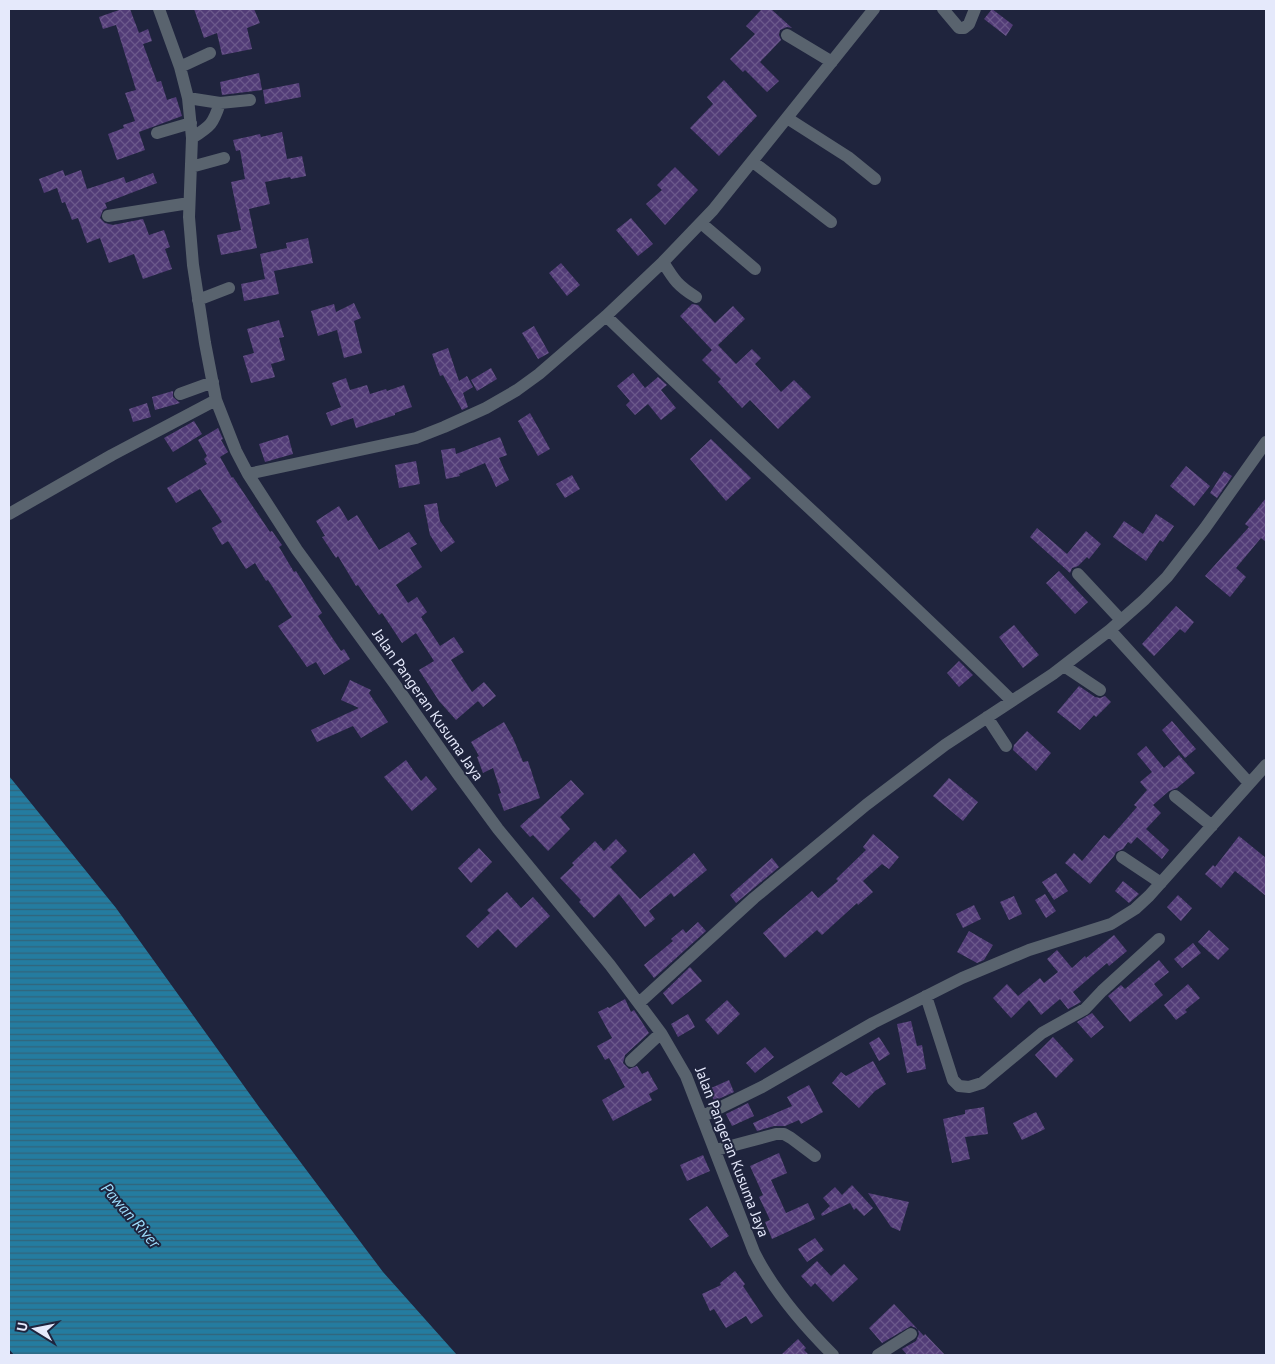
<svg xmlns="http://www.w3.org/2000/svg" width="1275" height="1364" font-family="'PT Sans',sans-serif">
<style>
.water{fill:url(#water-rules)}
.building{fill:url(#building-cross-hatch)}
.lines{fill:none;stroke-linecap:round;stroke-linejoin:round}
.minor{stroke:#59636e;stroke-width:12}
.labels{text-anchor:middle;stroke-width:4;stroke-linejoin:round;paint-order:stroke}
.street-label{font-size:15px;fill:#e5e9fb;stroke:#1f243d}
.water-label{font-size:16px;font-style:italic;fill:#9eddfc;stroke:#1f243d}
</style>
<defs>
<pattern id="water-rules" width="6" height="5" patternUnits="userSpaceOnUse" patternTransform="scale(1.25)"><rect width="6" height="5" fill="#247ca0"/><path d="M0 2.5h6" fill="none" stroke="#33647a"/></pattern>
<pattern id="building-cross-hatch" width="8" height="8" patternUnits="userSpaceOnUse" patternTransform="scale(1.25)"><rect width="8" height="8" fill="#523c77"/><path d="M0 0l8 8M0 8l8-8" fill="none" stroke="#6b588b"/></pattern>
</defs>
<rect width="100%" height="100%" fill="#1f243d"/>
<path class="water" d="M9,776l107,132 143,199 124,165 74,83h-443l-5,-6z"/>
<path class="building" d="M122,9h8l9,24 9,-4 4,12 -9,3 14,38 4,-1 6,19 9,-3 6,19 -43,16 6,18 -28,10 -9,-26 16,-6 -1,-3 12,-4 -10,-28 11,-3 -20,-65 -13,4 -4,-12z
M194,9h60l6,14 -13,5 5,21 -30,6 -5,-22 -13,5z
M762,9h9l21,19 -5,-1 -7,3 -1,5 2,5 -21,22 19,19 -12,11 -22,-22 -2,2 -13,-13 25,-25 -9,-8z
M992,9l21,16 -7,11 -22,-17z
M259,73l3,17 -40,5 -2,-13z
M724,80l33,36 -38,40 -29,-28 23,-24 -6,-7z
M299,83l2,14 -36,7 -2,-14z
M282,132l5,27 15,-3 4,20 -15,3 -1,-2 -25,5 5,22 -21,5 8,39 -36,7 -4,-20 24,-5 -10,-48 14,-3 -5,-29 -4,1 -3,-11 27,-6 1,3z
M675,167l23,23 -33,35 -19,-21 16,-14 -5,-5z
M63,170l2,6 16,-6 6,19 37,-12 2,6 27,-10 4,10 -52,20 2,5 -4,2 -3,8 5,5 8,2 30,-6 6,16 15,-5 6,17 -5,2 7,20 -29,10 -9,-25 -25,9 -9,-25 -13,5 -9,-25 -6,2 -7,-18 -3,1 -5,-15 -13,5 -5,-14z
M631,218l22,26 -15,12 -22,-26z
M308,238l5,25 -39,8 5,23 -35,7 -3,-17 24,-5 -5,-25 27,-6 -1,-5z
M561,263l19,22 -13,11 -18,-23z
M354,303l7,15 -7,3 8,32 -18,5 -7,-28 -19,6 -7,-25 23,-7 2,8z
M692,304l6,1 17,18 18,-17 12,13 -27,26 18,19 16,-15 9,9 -6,6 26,28 13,-12 17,17 -33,32 -28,-29 -8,8 -24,-26 3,-3 -19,-19 10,-10 -32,-34z
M279,320l5,17 -5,1 6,22 -14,4 4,13 -24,6 -8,-27 11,-3 -7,-24z
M534,326l15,27 -11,6 -16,-26z
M448,348l11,33 8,-5 6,11 -10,6 5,14 -6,3 -19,-35 -3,1 -8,-22z
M491,368l6,11 -20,12 -6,-11z
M633,373l12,15 13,-11 9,8 -6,5 15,18 -15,12 -13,-16 -13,11 -9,-10 4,-4 -13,-15z
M346,378l4,12 17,-5 3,9 16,-5 1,2 17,-6 8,22 -17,6v2l-39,13 -3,-10 -22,8 -5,-13 15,-6 -9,-24z
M173,391v6l7,6 -25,7 -3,-13z
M147,403l4,14 -18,5 -4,-13z
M530,413l20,36 -12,7 -20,-35z
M194,421l8,13 -29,18 -9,-14z
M218,428l5,11 -2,1 7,12 -8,5 12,21 1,-1 37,55 2,-1 10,14 -3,2 15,25 2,-1 26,42 -4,3 23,35 3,-2 6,10 -26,16 -8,-13 -9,5 -29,-41 14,-9 -24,-37 -2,1 -11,-18 -9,6 -18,-28 -6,4 -10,-17 10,-6 -22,-33 -24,14 -9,-15 40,-24 -3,-5 3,-3 -9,-16z
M288,435l5,19 -28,8 -6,-18z
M500,437l7,18 -8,3 10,22 -13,7 -11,-24 -26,11 1,2 -14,3 -5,-29 14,-2 1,6z
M711,439l40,39 -25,23 -36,-42z
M416,461l4,23 -21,4 -4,-23z
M1186,466l24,20 -16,20 -24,-20z
M1224,471l8,5 -15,22 -7,-5z
M572,475l8,14 -15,9 -9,-14z
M1266,498v44l-5,-4 -25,30 10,9 -16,20 -25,-21 44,-49 -4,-3z
M437,503l3,18 15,21 -14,10 -11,-17 -6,-30z
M339,506l9,15 9,-6 22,35 30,-18 8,12 -7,4 12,19 -26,18 12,18 9,-6 10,15 -6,5 19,29 14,-9 10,15 -13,8 21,32 12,-10 12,14 -13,11 -5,-6 -22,19 -17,-19 -20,-31 15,-9 -18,-28 -14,10 -20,-30 -3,2 -21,-30 -2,1 -18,-30 -2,2 -14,-21 3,-1 -9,-15z
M1156,514l18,12 -11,16 -3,-2 -14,21 -33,-24 11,-16 19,13z
M1037,528l30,26 19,-23 15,13 -12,15 -2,-2 -9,9 -6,2 -2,5 -40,-36z
M1059,571l29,31 -13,12 -29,-31z
M1176,606l18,16 -9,11 -5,-4 -26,27 -12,-12z
M1014,625l25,30 -16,13 -24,-31z
M959,661l14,14 -14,12 -12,-14z
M350,680l21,10 -2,3 19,29 -27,16 -8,-12 -36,16 -6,-12 48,-22 -18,-8z
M1079,686l16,11 5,1 5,-2 6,6 -15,15 -2,-2 -14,15 -23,-18z
M1172,721l24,28 -11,9 -23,-28z
M504,722l9,16 10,24 5,-1 12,37 -36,13 -6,-17 3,-1 -8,-25 -10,5 -6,-16 2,-1 -8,-14z
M1027,731l24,22 -15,18 -23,-21 1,-5z
M1146,746l18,22 15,-13 16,18 -18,15 -8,3 -16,14 8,8 -15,16 23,21 -7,9 -25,-22 -6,7 -3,-2 -5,7 -7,3 -2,4 -24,28 -25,-21 9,-10 8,8 22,-26 5,4 28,-32 -3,-2 13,-15 -7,-8 12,-10 -15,-18z
M406,760l15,21 5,-5 11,13 -25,22 -28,-34z
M949,778l29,24 -15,19 -30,-25z
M571,780l13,14 -24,23 10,12 -22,22 -15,-16 -3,2 -10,-11z
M873,834l26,23 -10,12 -7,-5 -19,17 10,11 -15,13 -1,-2 -35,32 -5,-5 -32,28 -22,-25 49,-42 6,7 20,-17 -2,-2 30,-29 -3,-3z
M1239,836l27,22v38l-31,-25 -14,17 -16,-14 8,-9 2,2z
M616,839l11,12 -17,16 30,32 54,-46 13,17 -33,27 -3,-4 -22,18 6,8 -10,8 -26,-33 -25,24 -15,-16 2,-2 -21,-22 14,-13 -2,-2 23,-22 9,10z
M479,848l13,14 -21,21 -13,-15z
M772,858l7,9 -43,36 -6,-8z
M1056,873l12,18 -14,9 -12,-18z
M1123,881l16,13 -10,9 -14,-12z
M507,892l14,16 12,-11 17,19 -34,32 -18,-19 -20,19 -12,-12 24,-23 -3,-3z
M1045,894l11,17 -10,7 -11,-18z
M1178,895l14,13 -11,13 -14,-14z
M1014,896l8,18 -13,6 -9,-18z
M974,905l7,14 -18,9 -7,-14z
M698,922l8,9 -52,47 -10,-13 29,-24 -2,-2 12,-10 3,4z
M1209,930l20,19 -11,11 -20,-18z
M969,931l24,14 -9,15 -7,3 -20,-11z
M1114,935l13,16 -18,15 -2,-3 -34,29 8,10 -13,7 -8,-10 -19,16 -12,-15 -18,18 -18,-20 14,-14 11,12 22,-18 4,5 14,-11 -11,-13 10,-9 15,18 13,-12 1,2z
M1193,943l8,10 -19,15 -8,-9z
M1159,960l10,12 -15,12 9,11 -33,27 -22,-26 13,-11 4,4z
M690,967l12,14 -30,24 -9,-12z
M1188,984l12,14 -15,12 2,2 -11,8 -12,-15z
M625,999l6,13 3,-2 15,23 -24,22 -2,8 6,6 8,-3 5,8 6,-3 10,18 -9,5 3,6 -39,21 -11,-21 23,-13 -16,-29 -4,2 -8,-14 15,-8 -14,-26 10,-5 1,1z
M727,1000l13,14 -22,21 -13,-15z
M1092,1013l12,14 -13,11 -14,-16z
M688,1014l7,13 -17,10 -7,-13z
M911,1021l6,25 5,-1 4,24 -19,4 -10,-49z
M879,1037l11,17 -11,7 -10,-18z
M1053,1037l21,23 -18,18 -21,-23z
M765,1047l9,10 -19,16 -9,-10z
M873,1061l13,23 -11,7 -16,17 -27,-25 9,-11 5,4z
M729,1080l5,12 -20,9 -5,-12z
M809,1085l14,27 -22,12 -2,-4 -14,6h-11l-17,5 -4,-8 39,-17 -5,-9z
M748,1103l6,13 -22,10 -6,-12z
M984,1107l4,27 -23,3 5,22 -18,4 -9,-44 22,-5v-4z
M1036,1112l9,17 -23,11 -9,-17z
M779,1153l8,20 -16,7 15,33 22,-10 7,16 -43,20 -7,-17 5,-2 -11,-23 4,-2 -13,-29z
M703,1155l7,16 -23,10 -7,-16z
M852,1185l21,23 -9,8 -8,-8 -2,2 -4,-7 -28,13 -1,-2 9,-8 -7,-8 12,-11 7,8z
M868,1193l41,9 -9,29 -9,-4z
M707,1206l22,30 -18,12 -22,-29z
M815,1238l9,12 -17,12 -9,-13z
M817,1261l14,15 13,-12 14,15 -25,23 -18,-19 -4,4 -10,-11z
M735,1271l10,13 -2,2 20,30 -12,8 -5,-8 -20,12 -12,-19 -4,2 -8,-17 19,-9 -1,-2z
M894,1304l30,32 1,-2 20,21h-38l-5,-6 14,-8 3,-7 -1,-5 -7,-3 -29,17 -13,-15z
M798,1339l8,9 -2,2 5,5h-28z"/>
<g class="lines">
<path class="minor" d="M159,9l21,58 8,31 4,40 -3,79 4,48 12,78 11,57 20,51 12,23 49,76 97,133 63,90 41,56 112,136 51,68 25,43 68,176c19,38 49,73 79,103
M943,9l16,19h5l5,-4 6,-15
M787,35l45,27
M180,67l30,-14
M188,98l32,5 30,-3
M787,118l61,39 27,22
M157,133l34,-10
M192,138c19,-12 21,-14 28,-35
M753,162l78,60
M191,167l33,-9
M108,216l81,-13
M701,223l54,46
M663,262c11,18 15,24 33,35
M198,300l31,-12
M606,316c134,130 273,254 406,385
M180,394l33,-12
M248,474l168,-36 28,-11 42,-19 31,-18 22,-16 67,-58 57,-54 50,-52 161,-201
M9,514l103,-59 104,-55
M1078,574l42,45
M1110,630l139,153
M1064,666l36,24
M987,717l19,29
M1175,796l37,30
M1122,857l39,26
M926,996l27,84 6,6 10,1 13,-4 60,-50 43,-24 17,-18 57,-52
M639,1003l115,-105 112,-93 79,-60 108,-71 57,-44 34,-30 23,-23 38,-49 61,-86
M631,1061l30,-28
M703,1116l59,-29 111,-64 89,-45 67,-28 82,-26 24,-15 14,-13 117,-131
M716,1150l60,-16h8l7,4 24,18
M878,1355l33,-21"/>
</g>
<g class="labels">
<g class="street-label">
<text transform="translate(428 705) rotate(55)" y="5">Jalan Pangeran Kusuma Jaya</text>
<text transform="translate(732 1152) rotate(69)" y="5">Jalan Pangeran Kusuma Jaya</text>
</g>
<g class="water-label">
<text transform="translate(131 1215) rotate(49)" y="6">Pawan River</text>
</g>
</g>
<rect width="1275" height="1364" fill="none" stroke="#e5e9fb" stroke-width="20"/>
<g transform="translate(35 1329) rotate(280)" stroke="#1f243d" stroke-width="4" paint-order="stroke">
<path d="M0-4L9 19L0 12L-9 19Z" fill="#e5e9fb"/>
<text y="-8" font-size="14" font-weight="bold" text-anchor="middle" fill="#e5e9fb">U</text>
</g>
</svg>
